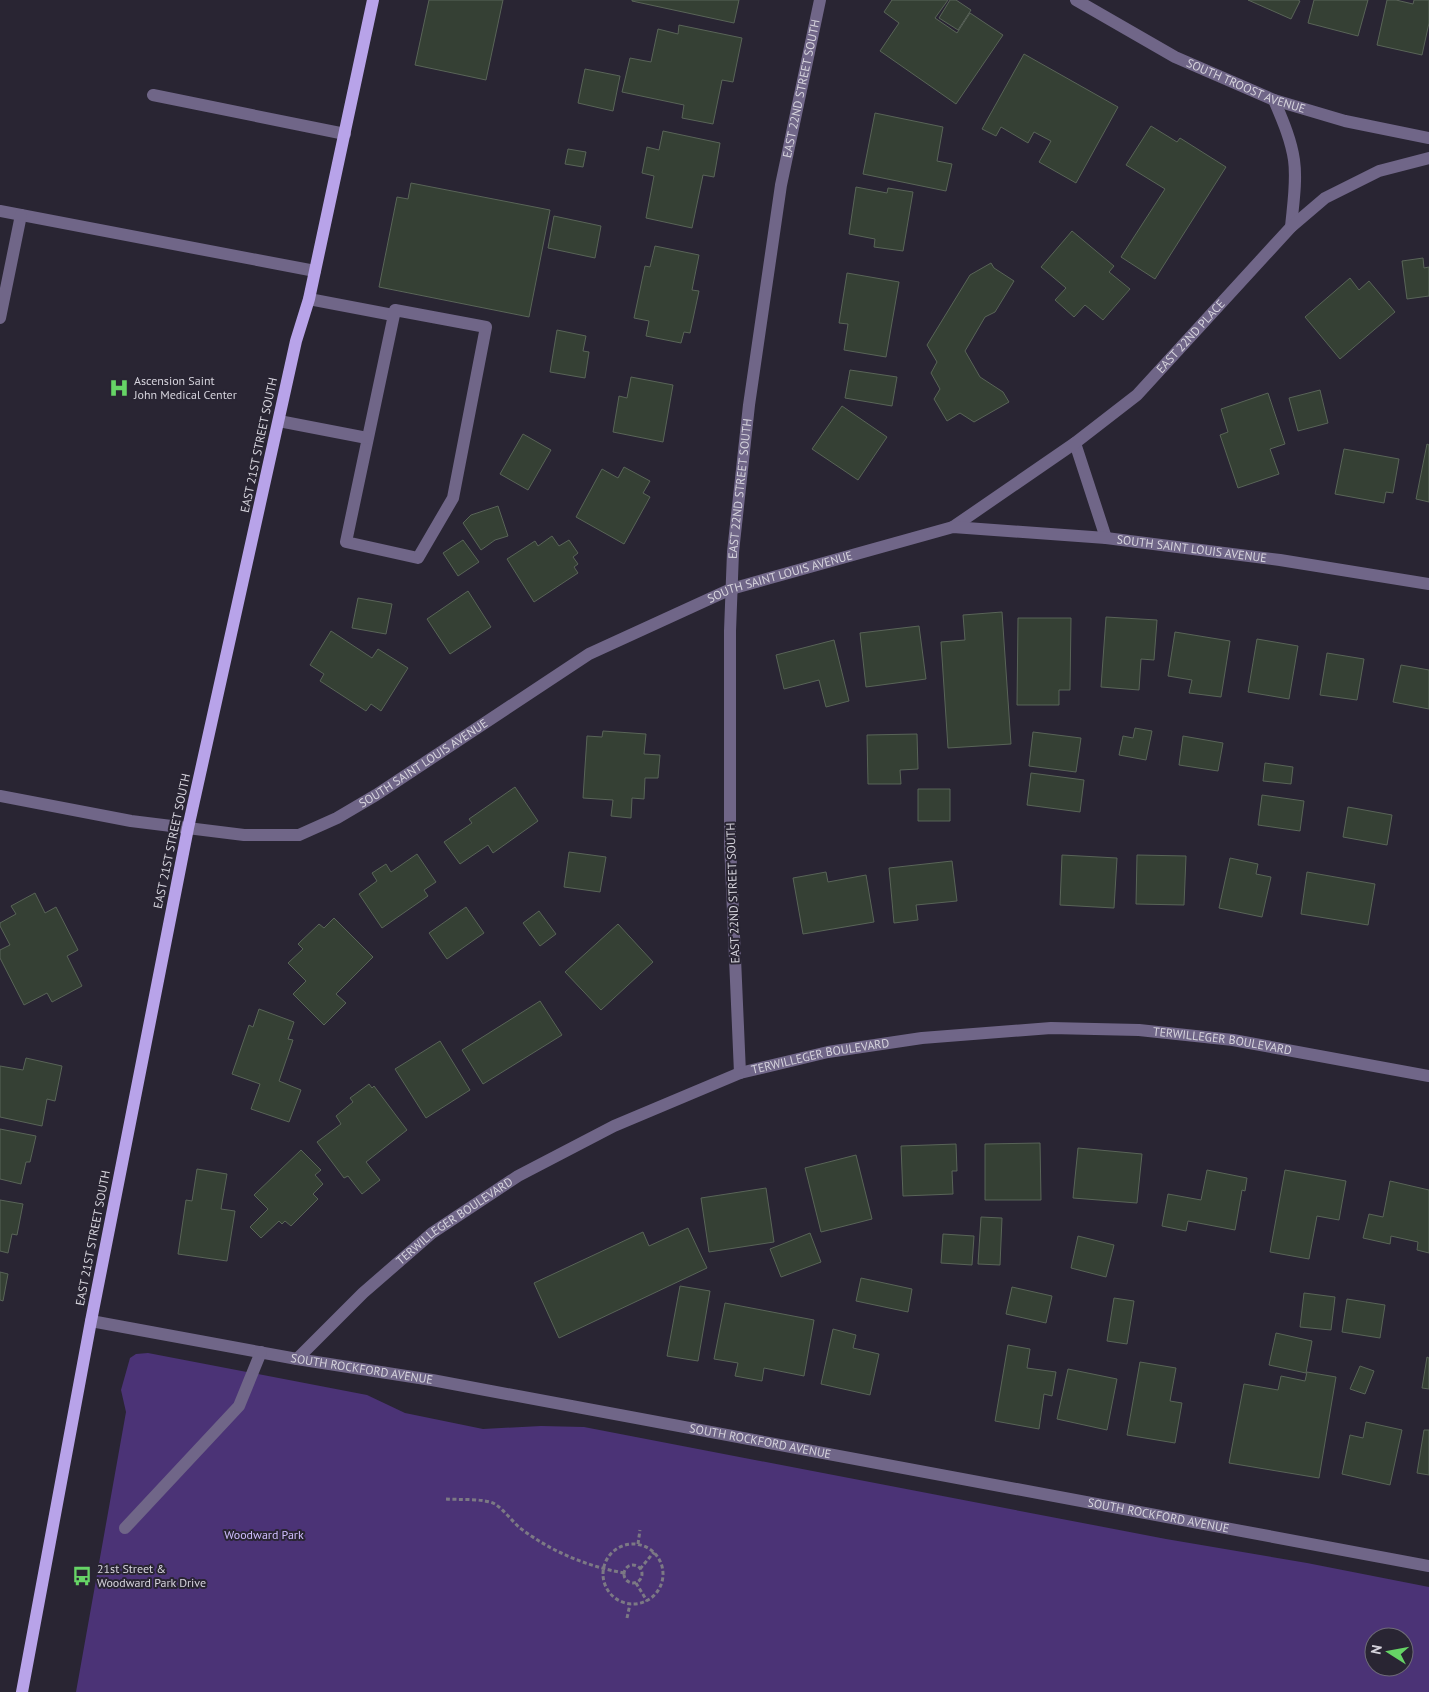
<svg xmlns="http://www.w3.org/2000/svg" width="1429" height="1692" font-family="'PT Sans',sans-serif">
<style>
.green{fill:#4b3376;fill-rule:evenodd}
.building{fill:#354034;stroke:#596458}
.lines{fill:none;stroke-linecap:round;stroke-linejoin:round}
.path{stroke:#7c7984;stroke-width:3;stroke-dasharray:4 2.5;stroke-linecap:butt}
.minor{stroke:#706688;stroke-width:12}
.major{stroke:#b8a3e9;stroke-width:12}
.labels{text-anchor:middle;stroke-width:4;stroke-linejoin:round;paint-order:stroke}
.street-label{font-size:12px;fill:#d6d4dd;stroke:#292533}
.poi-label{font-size:12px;fill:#d6d4dd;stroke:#292533;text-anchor:start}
.park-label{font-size:12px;fill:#cfbdfd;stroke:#292533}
</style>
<rect width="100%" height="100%" fill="#292533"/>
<path class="green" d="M148,1353l219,42 38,18 78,16 58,-3 43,1 582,112 141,24 122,24v105h-1353l50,-280 -5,-22 9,-32 6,-4zM1374,1637h30v30h-30z"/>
<path class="building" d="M429,0h74l-17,80 -71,-15z
M632,0h107l-5,23 -102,-22z
M892,0h56l-13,18 22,15 13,-20 33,22 -47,69 -76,-53 19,-28 -15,-11z
M950,0h6l15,10 -13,20 -19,-12z
M1248,0h50l2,1 -9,18z
M1314,0h54l-10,36 -50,-13z
M1387,0h9l17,4 1,-4h15v23l-7,32 -45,-10z
M679,25l63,13 -9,44 -11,-2 -9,44 -31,-6 2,-13 -62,-13 8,-34 21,4 7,-33 20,5z
M1024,54l94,53 -42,76 -37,-21 12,-21 -17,-9 -6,11 -27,-16 -5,9 -14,-7z
M585,69l35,7 -7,35 -35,-8z
M875,113l68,14 -6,34 15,3 -6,27 -83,-17z
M1151,126l26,16 3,-4 46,29 -71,112 -34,-22 44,-68 -39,-24z
M663,131l57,12 -6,34 -11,-2 -11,53 -46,-10 8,-42 -12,-3 5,-26 12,3z
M568,149l18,3 -3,15 -18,-3z
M411,183l139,27 -21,107 -150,-30 18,-90 11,2z
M856,187l31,6 1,-5 25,4 -10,59 -29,-4 1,-8 -26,-5z
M554,216l47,10 -6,32 -47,-10z
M1072,231l42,35 -5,6 21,17 -27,31 -18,-15 -11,12 -19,-17 11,-12 -25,-21z
M655,246l44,9 -7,35 7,1 -9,42 -6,-1 -3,11 -35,-7 3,-15 -15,-3 11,-52 5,1z
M1423,258l1,10 5,-1v29l-22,3 -5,-38z
M991,263l3,5 20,13 -19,31 -10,5 -20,34 15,26 23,15 6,10 -35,20 -14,-9 -13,8 -13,-22 6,-10 -9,-16 6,-11 -10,-17 43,-70z
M847,273l52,9 -13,75 -42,-7 4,-26 -9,-1z
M1350,278l9,12 10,-9 26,31 -55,47 -35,-42z
M557,330l29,6 -3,15 6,1 -4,26 -35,-6z
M850,370l47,7 -5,29 -47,-8z
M631,377l42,8 -10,57 -50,-10 6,-36 8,2z
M1320,390l8,33 -30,8 -9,-33z
M1268,393l17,51 -15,5 9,25 -41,14 -18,-53 8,-3 -7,-23z
M842,406l45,31 -29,43 -46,-31z
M523,434l28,16 -23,40 -28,-16z
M1427,444l2,1v57l-13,-3z
M1344,449l55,10 -6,34 -7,-1 -2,11 -49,-9z
M624,467l26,14 -7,12 7,4 -26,47 -48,-27 26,-48 16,9z
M498,506l10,30 -13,4 -14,10 -18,-27 8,-8z
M552,536l7,10 10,-6 9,13 -5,4 5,7 -4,3 4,6 -44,29 -27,-43 28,-18 3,5z
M463,540l16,22 -21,14 -15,-23z
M468,591l23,36 -41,27 -23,-35z
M358,598l34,6 -6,30 -34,-6z
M1002,612l9,132 -63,4 -7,-106 24,-2 -2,-25z
M1106,617l51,3 -3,40 -13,-1 -2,31 -38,-3z
M1018,618h53l-1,72h-11v15h-42z
M919,626l7,53 -60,8 -6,-54z
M331,631l41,27 6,-9 30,19 -27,43 -10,-7 -5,7 -46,-30 4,-7 -14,-9z
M1175,632l55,9 -9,56 -32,-4 3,-13 -24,-4z
M1257,639l41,7 -9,53 -41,-7z
M834,640l15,61 -23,6 -7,-27 -35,9 -8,-34z
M1327,653l37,6 -7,41 -37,-5z
M1401,665l28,5v39l-36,-7z
M1135,728l17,3 -6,29 -27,-5 4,-19 10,2z
M603,731l43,3 -2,20 16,1 -2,23h-13l-1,21 -12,-1 -1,20 -20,-2 2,-16 -30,-2 4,-62 15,1z
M1033,732l48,6 -5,34 -47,-6z
M917,734l1,35 -18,1 1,14h-33l-1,-49z
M1183,736l40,7 -5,28 -39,-6z
M1265,763l28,4 -2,17 -28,-3z
M1031,773l53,7 -4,32 -53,-7z
M515,787l23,34 -45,32 -5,-8 -28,19 -16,-22 28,-19 -3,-4z
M918,789h32v32h-32z
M1262,795l42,6 -4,30 -42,-6z
M1348,807l44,8 -5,30 -44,-8z
M569,852l37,5 -6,35 -36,-5z
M417,854l19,28 -12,8 4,6 -46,32 -23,-34 18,-13 -5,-8 14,-9 5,8z
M1062,855l55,3 -3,50 -54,-3z
M1137,855l49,1 -2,49 -48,-1z
M1230,858l28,6 -2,10 15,3 -9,40 -43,-9z
M952,861l5,40 -41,4 2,15 -24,3 -5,-55z
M826,872l2,10 38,-7 8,47 -71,12 -10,-56z
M1307,872l68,12 -7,41 -67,-11z
M35,893l10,20 11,-6 22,43 -11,6 15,30 -30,16 -5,-9 -23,12 -24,-47v-8l10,-5 -10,-19v-3l16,-9 -5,-8z
M466,907l18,26 -37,26 -18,-26z
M539,911l17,23 -16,12 -17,-23z
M334,918l39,39 -37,37 10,9 -22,22 -31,-31 13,-13 -18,-18 15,-14 -5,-5 21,-20 5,4z
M618,924l35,38 -52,48 -36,-38z
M540,1001l22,34 -79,49 -21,-34z
M259,1009l35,13 -6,17 5,1 -14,41 22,9 -12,32 -38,-13 9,-25 -28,-10 17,-49 4,2z
M440,1041l30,49 -44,28 -31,-49z
M26,1058l36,8 -7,35 -8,-2 -5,27 -42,-9v-51l23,4z
M369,1084l3,4 2,-2 33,44 -41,32 14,18 -18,14 -14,-18 -4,2 -27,-36 24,-18 -5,-8 17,-14 -3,-4z
M0,1129l36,7 -6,26h-4l-5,22 -21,-5z
M1040,1143l1,57h-56v-56z
M956,1144l1,27h-5l1,23 -50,2 -2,-50z
M1078,1148l64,6 -5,49 -64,-5z
M301,1150l20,20 -6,5 8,9 -10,10 5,5 -27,27 -6,-5 -3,3 -3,-3 -18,17 -11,-11 18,-18 -14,-14z
M856,1155l16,64 -51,13 -16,-64z
M197,1169l30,5 -6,35 14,2 -8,50 -49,-7 8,-54 6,1z
M1207,1170l40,8 -2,13 -3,-1 -7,40 -47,-9 -2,10 -24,-5 6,-32 33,6z
M1285,1170l61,11 -7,39 -22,-4 -8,43 -39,-7z
M1390,1181l39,9v63l-12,-3 1,-8 -27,-6 -1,8 -27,-6 6,-24 14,3z
M766,1188l8,54 -65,10 -8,-54z
M0,1200l23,4 -6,31 -5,-1 -4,19 -8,-2z
M981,1217l21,1 -2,47 -22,-1z
M688,1228l19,40 -148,70 -25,-55 109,-51 6,14z
M810,1233l11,29 -40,15 -11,-28z
M943,1234l31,2 -2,29 -31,-2z
M1078,1236l36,9 -8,32 -35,-9z
M0,1272l8,2 -5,27 -3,-1z
M861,1278l51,11 -4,23 -52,-11z
M680,1286l30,5 -12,70 -31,-5z
M1012,1287l40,9 -6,27 -40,-9z
M1304,1293l31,4 -4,33 -31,-3z
M1114,1298l20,3 -7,43 -20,-3z
M1347,1299l38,6 -5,33 -38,-6z
M725,1303l89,17 -10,56 -40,-8 -2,13 -27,-5 3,-13 -24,-4z
M833,1329l23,6 -3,13 26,6 -9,41 -49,-11z
M1276,1333l36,8 -6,32 -37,-8z
M1008,1345l22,4 -3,19 29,4 -4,24 -8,-2 -5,35 -44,-8z
M1427,1357l2,1v31l-7,-1z
M1140,1362l36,6 -6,33 12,2 -7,40 -48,-8z
M1360,1366l14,5 -9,23 -15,-5z
M1068,1369l49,10 -10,51 -50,-11z
M1307,1372l29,5 -17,101 -90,-15 15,-79 34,6 3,-14 24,5z
M1366,1422l36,8 -12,55 -48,-11 8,-39 13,3z
M1424,1430h5v45l-12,-2z"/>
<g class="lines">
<path class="path" d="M446,1499c12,1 38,-1 49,5 9,6 17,17 25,24 32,24 66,38 104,45
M603 1574a30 30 0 1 1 60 0a30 30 0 1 1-60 0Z
M638,1544l2,-14
M624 1574a9 9 0 1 1 18 0a9 9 0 1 1-18 0Z
M640,1569l14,-17
M636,1583l11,18
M627,1618l3,-14"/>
<g class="minor">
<path id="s1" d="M1076,0l99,57 99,43 71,21 84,17"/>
<path d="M153,95l192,39"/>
<path d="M1274,100c8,19 17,39 20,60 3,21 -1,45 -3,67"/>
<path d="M0,211l315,60"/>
<path d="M309,299l84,16"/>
<path d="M395,310l91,17 -33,171 -35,60 -72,-16z"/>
<path d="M0,318l21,-103"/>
<path d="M279,421l88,17"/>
<path d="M1075,443l31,95"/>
<path id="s2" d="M953,527l122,-84 62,-48 154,-168 34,-29 54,-27 50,-13"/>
<path id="s3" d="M0,796l131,25 113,14h55l38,-17 39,-23 213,-141 142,-65 222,-62 153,11 174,22 149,24"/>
<path id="s4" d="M740,1073l-10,-230v-212l3,-79 16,-147 32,-220 39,-185"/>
<path id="s5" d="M91,1321l206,38 135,21 997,186"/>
<path id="s6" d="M297,1359l66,-66 69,-60 86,-57 96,-50 126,-53 88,-21 94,-14 129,-10 88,2 94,10 196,36"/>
<path d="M125,1528l114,-122 22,-54"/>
</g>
<path class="major" d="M22,1692l69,-371 97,-493 108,-487 13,-42 64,-299"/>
</g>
<defs>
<symbol id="hospital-bare" viewBox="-9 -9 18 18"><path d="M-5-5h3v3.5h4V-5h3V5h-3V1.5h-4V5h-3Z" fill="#66d466" stroke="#292533" stroke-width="2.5" paint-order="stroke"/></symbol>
<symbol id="bus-bare" viewBox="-9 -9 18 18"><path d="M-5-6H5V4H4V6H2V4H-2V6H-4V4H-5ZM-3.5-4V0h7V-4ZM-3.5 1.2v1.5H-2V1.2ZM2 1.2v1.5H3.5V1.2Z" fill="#66d466" stroke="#292533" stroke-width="2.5" paint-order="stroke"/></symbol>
</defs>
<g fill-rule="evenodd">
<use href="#hospital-bare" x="105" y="374" width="28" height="28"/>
<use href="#bus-bare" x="68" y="1562" width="28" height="28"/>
</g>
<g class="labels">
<g class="street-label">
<text dy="4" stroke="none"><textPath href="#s1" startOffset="191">SOUTH TROOST AVENUE</textPath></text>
<text dy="4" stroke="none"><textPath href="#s4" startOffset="990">EAST 22ND STREET SOUTH</textPath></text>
<text dy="4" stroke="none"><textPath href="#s2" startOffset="306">EAST 22ND PLACE</textPath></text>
<text transform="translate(259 445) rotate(-78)" y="4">EAST 21ST STREET SOUTH</text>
<text dy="4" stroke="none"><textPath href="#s4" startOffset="585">EAST 22ND STREET SOUTH</textPath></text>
<text dy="4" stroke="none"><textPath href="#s3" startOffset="1271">SOUTH SAINT LOUIS AVENUE</textPath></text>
<text dy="4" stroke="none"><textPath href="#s3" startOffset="851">SOUTH SAINT LOUIS AVENUE</textPath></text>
<text dy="4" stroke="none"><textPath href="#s3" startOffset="446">SOUTH SAINT LOUIS AVENUE</textPath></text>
<text transform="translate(172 841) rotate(-78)" y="4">EAST 21ST STREET SOUTH</text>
<text transform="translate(733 893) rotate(-92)" y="4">EAST 22ND STREET SOUTH</text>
<text dy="4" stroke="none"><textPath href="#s6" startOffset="1020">TERWILLEGER BOULEVARD</textPath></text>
<text dy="4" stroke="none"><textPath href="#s6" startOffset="615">TERWILLEGER BOULEVARD</textPath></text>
<text dy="4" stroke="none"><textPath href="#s6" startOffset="210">TERWILLEGER BOULEVARD</textPath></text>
<text transform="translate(93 1238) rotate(-79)" y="4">EAST 21ST STREET SOUTH</text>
<text dy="4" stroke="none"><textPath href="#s5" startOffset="275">SOUTH ROCKFORD AVENUE</textPath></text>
<text dy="4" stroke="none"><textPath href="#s5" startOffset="680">SOUTH ROCKFORD AVENUE</textPath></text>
<text dy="4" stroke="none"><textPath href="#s5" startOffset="1085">SOUTH ROCKFORD AVENUE</textPath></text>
</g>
<g class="poi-label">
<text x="134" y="385">Ascension Saint<tspan x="134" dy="14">John Medical Center</tspan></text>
<text x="97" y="1573">21st Street &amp;<tspan x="97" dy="14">Woodward Park Drive</tspan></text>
</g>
<g class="park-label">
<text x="264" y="1539">Woodward Park</text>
</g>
</g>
<g transform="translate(1389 1652) rotate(281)"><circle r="24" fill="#292533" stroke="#6e6b77"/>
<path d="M0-4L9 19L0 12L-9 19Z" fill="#66d466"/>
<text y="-8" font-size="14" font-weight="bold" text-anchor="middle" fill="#d6d4dd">N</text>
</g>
</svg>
